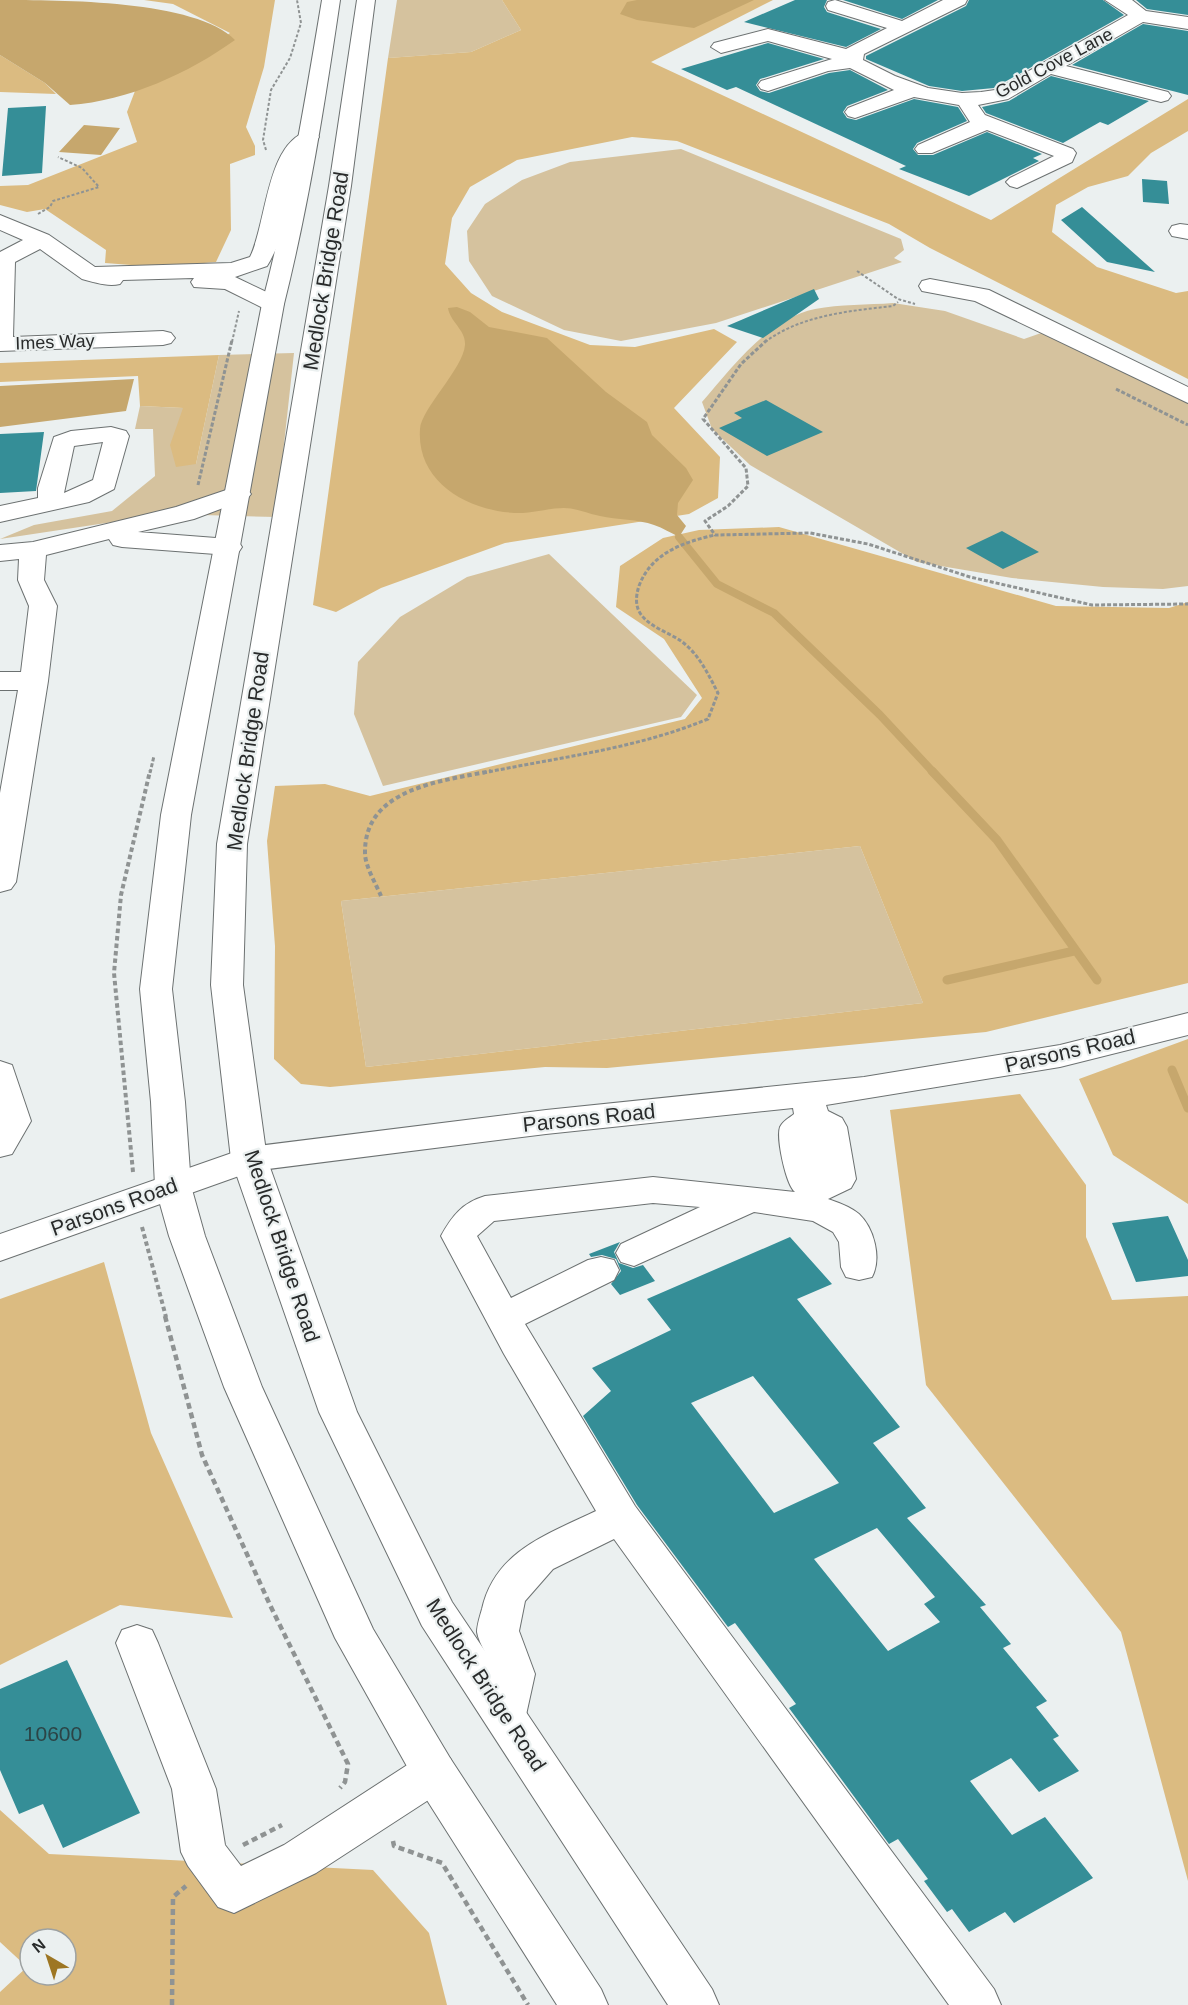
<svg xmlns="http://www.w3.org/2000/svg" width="1188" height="2005" font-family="Arial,sans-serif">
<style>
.green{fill:#d5c29e}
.forest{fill:#dbbb81;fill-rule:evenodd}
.water{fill:#c6a76d}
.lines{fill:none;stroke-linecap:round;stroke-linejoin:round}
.stream-far1{stroke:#c6a76d;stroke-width:8}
.stream{stroke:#c6a76d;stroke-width:9}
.building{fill:#358e97;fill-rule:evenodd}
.minor-casing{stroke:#6c7171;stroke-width:2}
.highway-casing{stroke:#6c7171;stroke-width:2}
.path-far3{stroke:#8f9393;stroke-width:2;stroke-dasharray:3 2;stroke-linecap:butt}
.path-far2{stroke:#8f9393;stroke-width:3;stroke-dasharray:4 2;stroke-linecap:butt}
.path-far1{stroke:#8f9393;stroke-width:4;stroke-dasharray:4.5 3;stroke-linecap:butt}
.path{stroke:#8f9393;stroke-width:4.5;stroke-dasharray:6 4;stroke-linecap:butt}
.minor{fill:#fff;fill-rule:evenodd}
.highway{fill:#fff;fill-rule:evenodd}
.labels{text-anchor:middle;stroke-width:4.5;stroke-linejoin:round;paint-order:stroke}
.far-street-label{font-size:18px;fill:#292b2b;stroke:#ebf0f0}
.street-label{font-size:21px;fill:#292b2b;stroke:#ebf0f0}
.near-number-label{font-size:21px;fill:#2c4446}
</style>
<rect width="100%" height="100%" fill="#ebf0f0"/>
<path class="green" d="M397,0h105l19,30 -50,22 -83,6z
M681,149l220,90 3,11 -10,8 8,4 -186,61 -95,18 -57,-11 -72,-34 -23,-35 -2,-30 18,-27 37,-24 48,-18z
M893,303l52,8 79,28 20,-7 144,71v183l-25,3 -60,-2 -91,-9 -95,-16 -167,-97 -38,-36 -10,-27c30,-34 65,-83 113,-93 25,-5 53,-4 78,-6z
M294,353l-18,164 -110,-3 -166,25 34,-14 78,-14 43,-35 -2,-47h-18l5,-23 43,2 13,56 23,-109z
M549,554l148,141 -16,22 -298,69 -29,-72 4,-52 42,-45 67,-40z
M860,846l63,157 -557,64 -25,-166z"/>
<path class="forest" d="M144,0h131l-11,67 -18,60 9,19v9l-25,9 1,66 -15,32 -59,5 -52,-4 1,-13 -61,-41 -18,3 -27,-7v-19l28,-1 109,-43 -10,-30 8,-21 23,-10 72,-48 -57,-29z
M502,0h271l-122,62 340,158 197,-121v32l-37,22 -23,23 -40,11 -32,18 -4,27 45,35 79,26 12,-2v88l-258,-131 -41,-24 -212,-83 -45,-4 -115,23 -47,27 -18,31 -7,46 26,29 31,19 88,33 45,2 79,-18 23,13 -63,66 46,49 -2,41 -29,16 -184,29 -124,45 -45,24 -23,-7 75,-547 83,-6 50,-22z
M0,55l45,28 11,11 -56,-2z
M219,355l-23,109 -20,3 -6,-22 13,-37 -43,-2 -2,-30 -138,6v-19z
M779,527l277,79 113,2 19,-6v381l-202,49 -379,36 -62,-1 -215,20 -29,-3 -27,-25 1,-113 -8,-105 8,-55 50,-2 45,12 315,-77 17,-21 -38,-59 -48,-32 4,-41 43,-28 36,-8zM860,846l63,157 -557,64 -25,-166z
M1188,1039v165l-75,-49 -34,-76z
M1020,1094l66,91v52l26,63 76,-4v585l-67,-249 -195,-247 -36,-275z
M104,1262l47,171 82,185 -113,-13 -120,60v-366z
M0,1810l49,44 324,16 56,63 18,72h-447v-13l27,-25 -27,-25zM30,1939h36v36h-36z"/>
<path class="water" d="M0,0c60,0 197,0 235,40 -46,33 -107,61 -165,65l-25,-22 -45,-28z
M637,0h117l-60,28 -57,-8 -17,-6 7,-12z
M84,125l36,3 -19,27 -42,-3z
M457,307l13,5 19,15 58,11 59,54 41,30 5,13 34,33 7,12 -15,23 -1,12 9,11 -7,11c-8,-4 -16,-9 -25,-12 -16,-6 -37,-5 -54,-9 -11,-2 -24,-8 -36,-8 -13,0 -27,4 -41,5 -49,1 -107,-28 -103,-84 1,-20 43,-60 45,-84 1,-15 -15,-23 -17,-37z
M134,379l-8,32 -126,16v-41z"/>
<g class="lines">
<path class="stream-far1" d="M679,537l38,47 57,29 106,102 54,58"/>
<path class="stream" d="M932,771l65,69 100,140
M947,980l127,-29
M1172,1070l16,38"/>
</g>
<path class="building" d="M795,0h32l-3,7 3,5 54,17 -35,18 -102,-25z
M843,0h95l-36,19z
M969,0h134l21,15 -130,73 -32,3 -33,-5 -63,-27v-3l100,-50z
M1136,0h52v15l-41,-6z
M1143,24l45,7v64l-116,-30z
M768,43l56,16 -64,20 -4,6 4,6 9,2 60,-20 21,-3 38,20 -41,16 -4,6 4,6 9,2 58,-21 44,8 9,14 -50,22 -4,6 5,6h15l54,-23 55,22 -9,4 6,3 -70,35 -70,-27 7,-3 -170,-79 -9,3 -46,-21z
M1051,76l98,25 -41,24 -8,-3 -37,21 -77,-30 -4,-6 27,-6z
M46,106l-4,67 -40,3 6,-68z
M1142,179l25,2 2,23 -26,-2z
M1082,207l73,65 -48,-10 -46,-42z
M814,289l5,10 -56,39 -36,-12z
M766,400l57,32 -56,24 -48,-28 23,-10 -8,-5z
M44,432l-8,59 -36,2v-59z
M1002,531l37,21 -36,17 -37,-21z
M1168,1216l20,44v16l-52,6 -24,-59z
M790,1237l42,47 -35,15 103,128 -27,16 53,65 -19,10 79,87 -6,2 31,37 -8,4 44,53 -11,6 23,29 -6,3 26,32 -40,21 -28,-34 -41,23 42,54 33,-18 48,61 -79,45 -9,-11 -36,20 -17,-23 -5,3 -23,-31 4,-2 -30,-40 -9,5 -100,-136 7,-4 -61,-81 -7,4 -91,-122 -54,-89 28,-25 -19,-23 79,-38 -24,-31zM753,1376l86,107 -65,30 -83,-110zM877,1528l58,69 -11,7 16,18 -52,29 -74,-92z
M620,1242l-6,10 5,11 14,5 10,-3 12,16 -35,14 -9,-11 10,-13 -5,-12 -14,-4 -11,2 -2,-3z
M67,1660l73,153 -77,35 -20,-44 -24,10 -19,-44v-81z"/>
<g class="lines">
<defs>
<path id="minor" d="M835,0l67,21 41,-21h24l-2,4 -101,50 -1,6 32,16 33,12 34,5 19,-1 14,-2 133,-75 -23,-15h27l14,11 42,6v12l-45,-7 -77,44 102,26 3,4 -3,4 -7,2 -110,-28 -43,25 -30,6 7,10 88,34 3,4 -4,9 -55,26 -7,-2 -4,-4 4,-4 44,-22 -67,-26 -55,23h-14l-3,-4 3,-4 52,-23 -11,-17 -45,-8 -59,21 -7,-2 -3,-4 3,-4 46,-18 -44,-22 -22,3 -60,20 -7,-2 -3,-4 3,-4 71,-22 -64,-18 -47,12 -10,-6 3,-4 54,-14 78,20 41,-21 -59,-18 -2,-4 2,-4z
M309,131l7,2 3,4 -24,32 -15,72 -10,20 -3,5 -32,11 46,22 3,5 -3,5h-16l-40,-20 -31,-2 -3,-5 3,-4 -71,2 -3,4c-13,3 -26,-2 -38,-5l-42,-30 -25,13 -2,75 150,-6 8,2 4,5 -4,5 -8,2 -163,6v-99l23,-12 -23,-10v-15l49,20 46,32 136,-4 19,-6c17,-34 16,-115 59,-126z
M1180,224l8,1v14l-16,-3 -3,-5 3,-5z
M930,279l59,11 199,97v16l-213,-102 -53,-10 -3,-5 3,-5z
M111,427l15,4 3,5 -15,53 -25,13 -89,20v-16l38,-8v-10l16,-51 17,-6zM103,442l-10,38 -29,13 10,-47z
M238,486l9,3 4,5 -4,5 -53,20 -56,13 91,7 9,2 4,6 -4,6 -9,2 -107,-8 -9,-2 -4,-6 -63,16 -2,25 13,26 -9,75 -32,201 -5,7 -11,3v-99l18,-103h-18v-18h21l8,-66 -11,-26 1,-21 -19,2v-16l33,-3 143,-35z
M1188,1013v22l-128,32 -234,38 2,6 14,7 5,9 9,52 -5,9 -23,11c9,3 23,8 31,15 15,14 23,44 13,63l-13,3 -13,-3 -5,-10 -2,-25 -6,-10 -20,-11 -59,-9 -120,54 -13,-4 -5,-9 5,-9 79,-37 -47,-4 -159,18 -17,15 34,62 77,-38 13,-3 13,3 5,10 -5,10 -89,44 110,182 359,483 7,16h-52l-335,-466 -61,30 -28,32 -6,30 16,43 -9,41 -7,13 -15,6 -15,-6c-12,-24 3,-30 3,-53 1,-14 -13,-29 -15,-43 0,-7 3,-16 5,-23 13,-58 66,-75 114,-98l-92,-157 -63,-118c11,-20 21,-33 44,-40l168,-19 142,15c-9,-7 -19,-54 -15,-65 3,-6 9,-9 14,-13l-1,-6 -247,26 -293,37 -253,90v-27l249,-87 297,-37 318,-33 196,-32z
M0,1061l12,4 19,56 -19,33 -12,3z
M137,1625l15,5 6,13 58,146 9,56 16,21 43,-21 134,-87 16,-5 16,5 6,14 -6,14 -134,87 -82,40 -16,-6 -30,-41 -7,-14 -9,-63 -56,-146 6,-13z"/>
<path id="highway" d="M322,0h18c-15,102 -31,204 -56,304l-93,511 -19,174 13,113 6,84 14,50 57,151 111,242 77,129 151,231 7,16h-51l-139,-219 -83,-148 -111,-251 -55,-151 -14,-50 -4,-84 -11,-113 21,-174 101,-511c26,-100 43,-202 60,-304z
M357,0h18l-24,186 -104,658 -4,141 24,174 90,253 95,190 260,387 7,16h-51l-246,-379 -103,-214 -88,-253 -20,-174 6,-141 112,-658z"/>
</defs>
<use href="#minor" class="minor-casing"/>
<use href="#highway" class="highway-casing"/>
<path class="path-far3" d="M266,150l-3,-10 8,-50 19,-32 11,-35 -4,-23
M38,214l12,-7 3,-6 46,-14 -17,-19 -24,-11
M857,271l41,28 17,5
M232,342l7,-31
M765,342c36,-27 85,-31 128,-36l5,-4"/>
<path class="path-far2" d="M767,340l-26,24 -38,55 43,49 2,18 -20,20 -23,15 10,14 95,-2 58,11 102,33 122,28 96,-1
M1116,389l72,36
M198,485l34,-145
M150,773l4,-17
M483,773c77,-16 152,-24 225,-54l10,-26c-10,-19 -19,-39 -37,-52 -13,-9 -32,-14 -41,-28 -5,-8 -4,-18 -1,-27 12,-33 45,-44 76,-51"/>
<path class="path-far1" d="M381,896c-5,-12 -16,-30 -16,-43 -1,-65 77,-72 126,-82
M133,1172l-19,-199 7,-78 29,-124
M142,1227l24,90"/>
<path class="path" d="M165,1316l37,139 68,150 78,159 -3,18 -5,6
M393,1841l1,5 48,17 86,142
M243,1845l39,-20
M172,2005l1,-108 13,-11"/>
<use href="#minor" class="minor"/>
<use href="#highway" class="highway"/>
</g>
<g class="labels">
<g class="far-street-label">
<text transform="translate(1054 63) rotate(-28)" y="6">Gold Cove Lane</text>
<text transform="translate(55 342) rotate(-2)" y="6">Imes Way</text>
</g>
<g class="street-label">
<text transform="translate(326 271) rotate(-81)" y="7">Medlock Bridge Road</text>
<text transform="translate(248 751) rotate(-82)" y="7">Medlock Bridge Road</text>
<text transform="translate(1070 1051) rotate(-13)" y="7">Parsons Road</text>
<text transform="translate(589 1118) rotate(-6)" y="7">Parsons Road</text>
<text transform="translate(114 1207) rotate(-20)" y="7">Parsons Road</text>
<text transform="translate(282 1246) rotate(72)" y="7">Medlock Bridge Road</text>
<text transform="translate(486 1685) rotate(57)" y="7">Medlock Bridge Road</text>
</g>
<g class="near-number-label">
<text x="53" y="1741">10600</text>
</g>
</g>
<g transform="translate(48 1957) rotate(321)"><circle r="28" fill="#ebf0f0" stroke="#9da1a1" stroke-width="1.5"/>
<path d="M0-4.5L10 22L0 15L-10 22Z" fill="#9d7623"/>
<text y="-9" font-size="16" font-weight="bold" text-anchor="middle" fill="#292b2b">N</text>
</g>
</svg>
